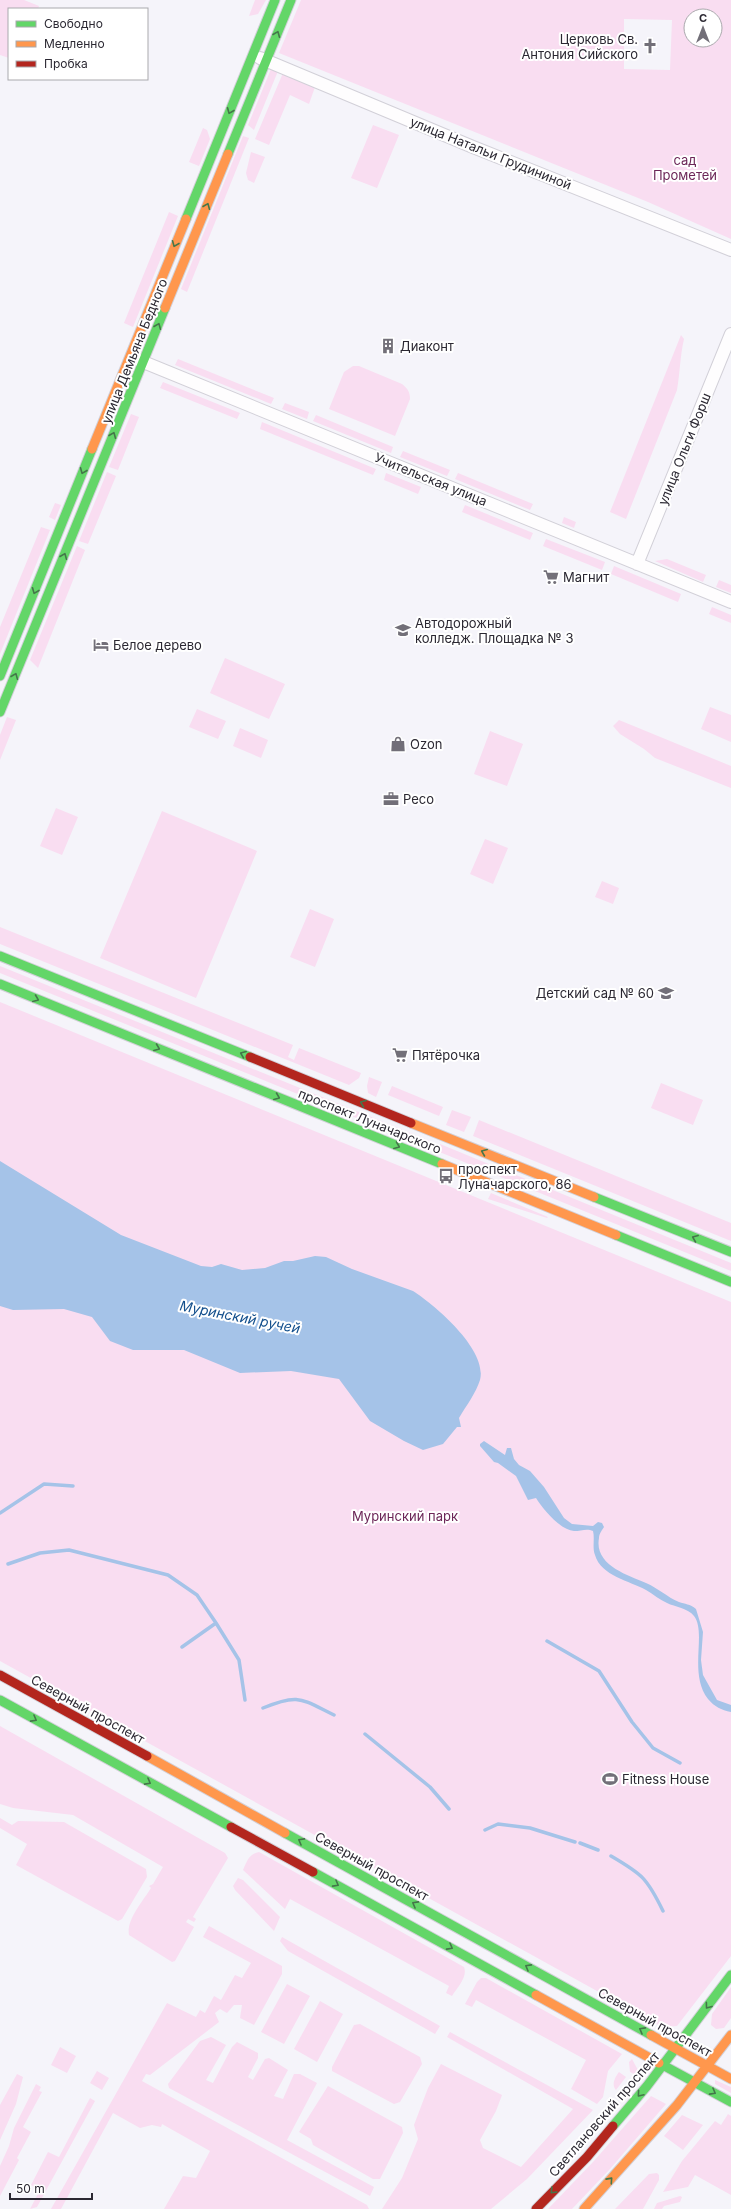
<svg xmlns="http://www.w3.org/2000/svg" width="731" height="2209" font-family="Inter,sans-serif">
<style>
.green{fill:#f9ddf1;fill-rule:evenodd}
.water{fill:#a5c3e8}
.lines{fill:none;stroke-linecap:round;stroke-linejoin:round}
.stream{stroke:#a5c3e8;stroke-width:3.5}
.street-casing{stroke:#d2d0d8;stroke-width:14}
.fast-casing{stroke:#d2d0d8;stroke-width:11}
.slow-casing{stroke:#d2d0d8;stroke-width:11}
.jam-casing{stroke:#d2d0d8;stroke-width:11}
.street{stroke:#fefdfe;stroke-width:12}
.fast{stroke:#63d668;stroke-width:9}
.slow{stroke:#ff974d;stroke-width:9}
.jam{stroke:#b3261e;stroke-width:9}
.oneway{stroke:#44764a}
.labels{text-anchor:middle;stroke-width:4;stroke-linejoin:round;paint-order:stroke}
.poi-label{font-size:13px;fill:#2b2832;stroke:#fff;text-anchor:start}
.street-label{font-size:13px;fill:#2b2832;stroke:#fff}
.park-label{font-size:13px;fill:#6c2658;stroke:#fff}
.water-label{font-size:14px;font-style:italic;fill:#14508d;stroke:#fff}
</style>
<rect width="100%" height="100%" fill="#f5f4fa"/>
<path class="green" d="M0,0h24l15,6 -1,3h-29v49l-9,-3z
M255,0h11l-8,14 -9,2z
M301,0h430v239l-83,-37 -369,-149zM691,16h24v24h-24zM624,19l48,1 -2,50 -46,-1z
M271,69l7,2 -24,59 -6,-5z
M283,73l32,14 -6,17 -19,-9 -21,50 -14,-6z
M373,125l26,10 -22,53 -26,-10z
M203,128l4,2 3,9 -11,27 -10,-4z
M243,136l6,2 -62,154 -6,-3z
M251,152l14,5 -11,26 -6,-3 -2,-7z
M169,212l9,4 -45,111 -9,-4z
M681,335l3,4c-4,17 -4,34 -7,51l-51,129 -16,-7z
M178,359l96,39 -3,6 -96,-39z
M353,366h6l43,18c6,5 8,8 8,15l-15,37 -66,-27 15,-37z
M163,382l77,31 -3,6 -77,-31z
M285,403l24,9 -2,7 -25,-10z
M131,414l8,3 -21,53 -9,-3z
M316,415l77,32 -2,6 -78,-32z
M262,422l114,47 -3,6 -113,-46z
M403,451l47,19 -3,6 -47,-19z
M107,472l9,4 -28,68 -9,-3z
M386,473l35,14 -3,7 -34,-14z
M458,473l75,31 -3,6 -75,-31z
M55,503l6,2 -6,15 -6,-3z
M465,505l68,28 -3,7 -68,-28z
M564,517l12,5 -2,6 -12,-5z
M41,527l9,3 -50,124v-27z
M546,539l59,23 -3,8 -59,-24z
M77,546l8,4 -47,118 -8,-8z
M667,559l39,16 -3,7 -48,-21z
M614,566l67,28 -3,8 -67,-28z
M719,580l12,5v8l-15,-6z
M712,607l19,8v8l-22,-9z
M225,658l60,26 -16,35 -59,-26z
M710,707l21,8v27l-30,-13z
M197,709l29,12 -8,18 -29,-12z
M7,717l9,3 -16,40v-25z
M619,720l112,46v22l-76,-30 -11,-9 -24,-15 -7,-8z
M240,728l28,12 -7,18 -28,-12z
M490,731l33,13 -16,42 -33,-12z
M56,808l22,9 -16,38 -22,-9z
M162,811l95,40 -61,147 -96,-40z
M485,839l23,9 -15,36 -23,-10z
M602,881l17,7 -6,16 -18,-7z
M310,909l24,10 -19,48 -25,-10z
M0,927l293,118 -5,12 6,3 5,-12 62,25 -2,5 -10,7 -349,-141z
M0,966l430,175 -2,6 -428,-174z
M0,1002l731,300v654l-54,70 -15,1 -662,-366z
M369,1077l13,5 -6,15 -8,-4 -1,-7z
M661,1083l42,17 -10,25 -42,-17z
M392,1086l51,21 -4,9 -51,-21z
M452,1110l19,7 -7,15 -18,-7z
M479,1120l252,103v18l-258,-105z
M440,1144l291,119v8l-294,-120z
M491,1193l57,24 -1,1 -59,-19z
M0,1726l225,127 3,5 -35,59 3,2 -2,3 -6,-3 -2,3 8,5 -19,34 -3,1 -43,-27c-3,-15 14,-34 22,-47l-2,-2 4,-2 10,-17 -90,-52 -60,-7 -13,-4z
M0,1818l12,7 6,-4 46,1 82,47 1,8 -25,42 -4,2 -102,-56 11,-21 -27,-16z
M259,1852l205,115c4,10 -7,21 -12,29l-6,-3 3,-7 -159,-87 -5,10 -42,-39c4,-9 6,-16 16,-18z
M238,1878l5,2 37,37 -6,14 -39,-41 -2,-4z
M209,1926l73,40v8l-28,51 -14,-7 2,-13h-8l-7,8 -7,-4 -5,4 4,9 -69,53 -4,-1 -4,7 225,124 2,4h-205l19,-33 13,2 14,-27 -48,-27 -1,3 -9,-2 -12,3 -27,-15 -52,96h-10l116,-206 29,14 4,-7 5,3 9,-17 7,4 14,-25 7,3 9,-15 -48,-26z
M282,1937l158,89 -5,8 -147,-83 -8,-10z
M481,1978h5l136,76 -14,17 -5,26 -6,7 -26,-15 15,-29 -110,-60 -4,7 -7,-3 12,-22z
M287,1984l23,12 -26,48 -23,-12z
M731,1987v31l-7,10 -8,1 -5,-4 1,-11z
M320,2001l23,13 -26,48 -23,-13z
M360,2024l60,33 2,7 -22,38 -6,2 -62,-33v-4l22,-42z
M450,2032l143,78 -66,69 -36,30h-109l20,-31 16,-39 -4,-14 14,-37 13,-24 61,31 -6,16 -16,29 3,8 38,19 52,-58 -126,-72z
M211,2037l15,8 -20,35 7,3 19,-36 5,-5 21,11v5l-10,19 5,3 12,-21 4,-1 19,12 -14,26 9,3 11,-25h6l17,9 -30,57 87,47 -4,9 -201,-108 -1,-4 32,-43z
M60,2047l16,9 -9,17 -16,-8z
M632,2059l7,13 -1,4 -8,-4 -1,-10z
M97,2071l12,7 -7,12 -12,-7z
M619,2072l7,5 -10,13c-5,-5 -1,-13 3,-18z
M17,2074l6,3 -7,27 -16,36v-35z
M715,2080l16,7v6l-16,-9z
M36,2084l5,3 -2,4 3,1 -19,35 8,5 -14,26 2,2 -19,36v-30l9,-20 5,-18z
M328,2086l74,41 1,6 -23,46h-7l-60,-34 -2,-6 -12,-7z
M651,2096l15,8 -56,65 -38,40h-24l45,-47z
M90,2098l5,3 -58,106 -7,2 10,-19 -9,-5 17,-33 11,5z
M728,2114l3,2v79l-36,-20 -7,12 -25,5 19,-31 33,-40 6,4z
M682,2115l21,10 -20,25 -19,-14z
M657,2173l2,2v5l-16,29h-28l34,-35z
M680,2196l2,1 -2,5 -16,4 -2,3h-8l3,-6z"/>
<path class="water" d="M0,1161l121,74 80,31 11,1 9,-3 21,6 23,-2 19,-7h9l22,-5 11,1 26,12 61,22c22,14 75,59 67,89 -4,13 -14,26 -21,38l2,9h-4l-14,17 -20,6 -19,-9 -34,-20 -31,-42 -48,-8 -51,2 -56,-23h-51l-23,-9 -18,-24 -28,-8 -51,1 -13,-4z
M484,1441l21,14 2,-7h4l3,11 5,6 11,6 14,16 20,31 8,6 21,2 5,-4 4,1 2,4c-2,3 -5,7 -5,11 -5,27 28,37 47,45 12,5 21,14 33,19 6,2 11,2 17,7l7,23 -2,28 2,15 14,25 14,5v7c-10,-2 -16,-5 -23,-13 -20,-26 -1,-66 -14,-83 -6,-8 -19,-9 -27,-13 -7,-3 -14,-9 -21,-13 -16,-9 -45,-14 -51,-35 -3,-8 0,-16 -2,-24 -6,-3 -12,0 -19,0 -14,-1 -31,-22 -38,-33l-8,2 -12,-24 -18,-13 -4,-1 -14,-16v-2z"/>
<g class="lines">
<path class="stream" d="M0,1513l44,-29 29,2
M8,1564l32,-11 29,-3 99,25 29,20 19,28 23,37 6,40
M547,1641l52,30 33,51 21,26 27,15
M182,1647l34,-24
M263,1708c36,-15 38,-9 71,7
M365,1734l65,53 19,22
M485,1830l13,-6 32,4 45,14
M580,1843l18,7
M611,1856c31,18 36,22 52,55"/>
<defs>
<path id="street" d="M260,58l213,89 258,103
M136,359l595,243
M637,564l94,-230"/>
<path id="fast" d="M228,154l63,-154
M186,219l89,-219
M0,676l92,-227
M0,712l165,-404
M0,956l250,101
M0,984l442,180
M594,1197l137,55
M616,1235l115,47
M0,1700l231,127
M285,1833l366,202
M313,1872l223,123
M659,2063l72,39
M613,2126l34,-40 84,-111"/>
<path id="slow" d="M165,308l63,-154
M92,449l94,-230
M411,1123l183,74
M442,1164l174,71
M147,1756l138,77
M536,1995l123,68
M651,2035l80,44
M584,2209l93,-104 54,-70"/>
<path id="jam" d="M250,1057l161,66
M0,1675l147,81
M231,1827l82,45
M536,2209l51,-52 26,-31"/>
</defs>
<use href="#street" class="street-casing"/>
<use href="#fast" class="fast-casing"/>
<use href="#slow" class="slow-casing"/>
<use href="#jam" class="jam-casing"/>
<use href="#street" class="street"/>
<use href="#fast" class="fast"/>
<use href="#slow" class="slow"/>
<use href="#jam" class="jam"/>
</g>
<defs><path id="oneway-chevron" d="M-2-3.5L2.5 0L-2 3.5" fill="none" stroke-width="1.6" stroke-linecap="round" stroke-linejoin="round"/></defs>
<g class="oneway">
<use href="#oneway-chevron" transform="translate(277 34) rotate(-68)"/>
<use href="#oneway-chevron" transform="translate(230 111) rotate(112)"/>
<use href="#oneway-chevron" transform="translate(207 206) rotate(-68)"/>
<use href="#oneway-chevron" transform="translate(175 244) rotate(112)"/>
<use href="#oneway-chevron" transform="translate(158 326) rotate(-68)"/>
<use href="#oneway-chevron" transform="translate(113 435) rotate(-68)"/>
<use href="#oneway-chevron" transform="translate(83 471) rotate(112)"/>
<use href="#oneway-chevron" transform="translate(64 556) rotate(-68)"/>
<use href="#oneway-chevron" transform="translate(35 591) rotate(112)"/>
<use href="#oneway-chevron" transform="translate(15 676) rotate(-68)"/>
<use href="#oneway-chevron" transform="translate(36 999) rotate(22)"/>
<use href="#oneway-chevron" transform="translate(157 1048) rotate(22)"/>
<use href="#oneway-chevron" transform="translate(243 1054) rotate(-158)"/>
<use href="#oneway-chevron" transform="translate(277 1097) rotate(22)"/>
<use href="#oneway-chevron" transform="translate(363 1103) rotate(-158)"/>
<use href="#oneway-chevron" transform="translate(397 1146) rotate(22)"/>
<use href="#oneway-chevron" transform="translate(484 1152) rotate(-158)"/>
<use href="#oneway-chevron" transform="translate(695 1238) rotate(-158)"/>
<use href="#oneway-chevron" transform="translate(34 1719) rotate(29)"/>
<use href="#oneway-chevron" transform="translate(148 1782) rotate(29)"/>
<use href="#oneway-chevron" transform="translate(301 1841) rotate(-151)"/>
<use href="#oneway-chevron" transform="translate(336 1884) rotate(29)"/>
<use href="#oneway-chevron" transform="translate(415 1904) rotate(-151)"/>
<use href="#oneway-chevron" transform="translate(450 1947) rotate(29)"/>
<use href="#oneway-chevron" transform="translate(528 1967) rotate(-151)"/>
<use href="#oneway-chevron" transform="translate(708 2006) rotate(126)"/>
<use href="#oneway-chevron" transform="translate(642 2030) rotate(-151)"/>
<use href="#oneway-chevron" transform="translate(713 2092) rotate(29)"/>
<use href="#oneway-chevron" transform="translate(640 2094) rotate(130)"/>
<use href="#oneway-chevron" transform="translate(610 2180) rotate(-48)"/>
<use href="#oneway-chevron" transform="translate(553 2191) rotate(135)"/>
</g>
<defs>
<symbol id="church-bare" viewBox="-9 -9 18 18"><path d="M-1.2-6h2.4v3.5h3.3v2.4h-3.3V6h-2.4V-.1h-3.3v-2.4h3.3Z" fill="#726f78" stroke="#fff" stroke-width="2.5" paint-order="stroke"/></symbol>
<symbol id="building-bare" viewBox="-9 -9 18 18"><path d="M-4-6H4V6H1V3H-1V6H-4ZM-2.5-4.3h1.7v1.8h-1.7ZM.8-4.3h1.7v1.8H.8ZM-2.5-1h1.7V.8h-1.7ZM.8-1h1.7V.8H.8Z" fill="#726f78" stroke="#fff" stroke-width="2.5" paint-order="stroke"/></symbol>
<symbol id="supermarket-bare" viewBox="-9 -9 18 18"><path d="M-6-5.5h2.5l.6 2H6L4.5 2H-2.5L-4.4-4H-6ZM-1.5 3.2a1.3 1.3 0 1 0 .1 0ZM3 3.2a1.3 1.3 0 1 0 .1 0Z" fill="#726f78" stroke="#fff" stroke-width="2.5" paint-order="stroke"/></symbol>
<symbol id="university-bare" viewBox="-9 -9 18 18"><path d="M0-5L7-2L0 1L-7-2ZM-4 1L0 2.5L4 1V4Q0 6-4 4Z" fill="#726f78" stroke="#fff" stroke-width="2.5" paint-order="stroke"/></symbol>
<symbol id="hotel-bare" viewBox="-9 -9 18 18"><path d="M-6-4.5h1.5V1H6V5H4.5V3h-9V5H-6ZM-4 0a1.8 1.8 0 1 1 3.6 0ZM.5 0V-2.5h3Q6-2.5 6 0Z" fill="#726f78" stroke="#fff" stroke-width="2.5" paint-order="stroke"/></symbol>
<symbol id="shop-bare" viewBox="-9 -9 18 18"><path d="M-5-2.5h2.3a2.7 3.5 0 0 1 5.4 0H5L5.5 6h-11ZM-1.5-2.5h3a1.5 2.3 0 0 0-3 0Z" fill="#726f78" stroke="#fff" stroke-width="2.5" paint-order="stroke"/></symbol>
<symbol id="office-bare" viewBox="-9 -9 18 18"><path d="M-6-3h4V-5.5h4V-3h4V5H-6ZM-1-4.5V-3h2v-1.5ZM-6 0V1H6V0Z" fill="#726f78" stroke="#fff" stroke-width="2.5" paint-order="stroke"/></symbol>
<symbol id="school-bare" viewBox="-9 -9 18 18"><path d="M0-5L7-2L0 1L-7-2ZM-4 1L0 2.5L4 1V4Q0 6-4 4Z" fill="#726f78" stroke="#fff" stroke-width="2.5" paint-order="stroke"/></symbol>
<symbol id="bus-bare" viewBox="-9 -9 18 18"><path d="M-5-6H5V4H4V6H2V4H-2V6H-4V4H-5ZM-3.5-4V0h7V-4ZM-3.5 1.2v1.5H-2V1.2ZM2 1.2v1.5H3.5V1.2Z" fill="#726f78" stroke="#fff" stroke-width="2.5" paint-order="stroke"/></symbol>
<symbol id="stadium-bare" viewBox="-9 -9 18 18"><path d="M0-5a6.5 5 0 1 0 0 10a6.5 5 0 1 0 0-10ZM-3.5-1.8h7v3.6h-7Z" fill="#726f78" stroke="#fff" stroke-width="2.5" paint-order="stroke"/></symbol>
</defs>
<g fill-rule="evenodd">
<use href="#church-bare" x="639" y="35" width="22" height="22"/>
<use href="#building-bare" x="377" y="335" width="22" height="22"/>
<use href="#supermarket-bare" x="540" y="566" width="22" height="22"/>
<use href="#university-bare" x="392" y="619" width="22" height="22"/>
<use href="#hotel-bare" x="90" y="634" width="22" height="22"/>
<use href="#shop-bare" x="387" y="733" width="22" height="22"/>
<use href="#office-bare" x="380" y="788" width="22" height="22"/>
<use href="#school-bare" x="655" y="982" width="22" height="22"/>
<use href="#supermarket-bare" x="389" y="1044" width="22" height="22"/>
<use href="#bus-bare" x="435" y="1165" width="22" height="22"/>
<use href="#stadium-bare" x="599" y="1768" width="22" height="22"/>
</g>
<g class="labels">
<g class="poi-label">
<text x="638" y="44" text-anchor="end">Церковь Св.<tspan x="638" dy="15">Антония Сийского</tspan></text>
<text x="400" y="351">Диаконт</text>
<text x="563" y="582">Магнит</text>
<text x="415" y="628">Автодорожный<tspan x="415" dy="15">колледж. Площадка № 3</tspan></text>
<text x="113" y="650">Белое дерево</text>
<text x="410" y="749">Ozon</text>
<text x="403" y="804">Ресо</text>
<text x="654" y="998" text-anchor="end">Детский сад № 60</text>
<text x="412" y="1060">Пятёрочка</text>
<text x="458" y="1174">проспект<tspan x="458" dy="15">Луначарского, 86</tspan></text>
<text x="622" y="1784">Fitness House</text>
</g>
<g class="street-label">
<text transform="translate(491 153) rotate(22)" y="5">улица Натальи Грудининой</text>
<text transform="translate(134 351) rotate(-68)" y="5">улица Демьяна Бедного</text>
<text transform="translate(684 449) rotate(-68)" y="5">улица Ольги Форш</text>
<text transform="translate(431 479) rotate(22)" y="5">Учительская улица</text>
<text transform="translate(370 1121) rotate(22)" y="5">проспект Луначарского</text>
<text transform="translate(88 1709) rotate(29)" y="5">Северный проспект</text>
<text transform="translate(372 1866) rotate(29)" y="5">Северный проспект</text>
<text transform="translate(655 2022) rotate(29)" y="5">Северный проспект</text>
<text transform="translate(604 2114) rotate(-49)" y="5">Светлановский проспект</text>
</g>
<g class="park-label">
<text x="685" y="165">сад<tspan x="685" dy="15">Прометей</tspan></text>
<text x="405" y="1521">Муринский парк</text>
</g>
<g class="water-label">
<text transform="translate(240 1317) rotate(11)" y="5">Муринский ручей</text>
</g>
</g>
<rect x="8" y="8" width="140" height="72" fill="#ffffff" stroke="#aaa9ad"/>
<rect x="16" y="21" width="20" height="6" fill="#63d668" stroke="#aaa9ad"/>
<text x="44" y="28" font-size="12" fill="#2b2832">Свободно</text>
<rect x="16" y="41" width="20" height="6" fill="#ff974d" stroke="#aaa9ad"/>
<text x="44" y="48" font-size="12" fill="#2b2832">Медленно</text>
<rect x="16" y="61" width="20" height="6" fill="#b3261e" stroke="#aaa9ad"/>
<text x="44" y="68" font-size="12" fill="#2b2832">Пробка</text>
<g transform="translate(703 28)"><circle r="19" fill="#ffffff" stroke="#aaa9ad"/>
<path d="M0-3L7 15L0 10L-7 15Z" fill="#726f78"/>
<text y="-6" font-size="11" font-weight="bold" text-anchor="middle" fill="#2b2832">С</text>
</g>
<path d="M10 2193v6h82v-6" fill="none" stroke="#2b2832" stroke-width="2"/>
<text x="16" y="2193" font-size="12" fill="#2b2832" stroke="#ffffff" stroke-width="3" paint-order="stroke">50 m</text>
</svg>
